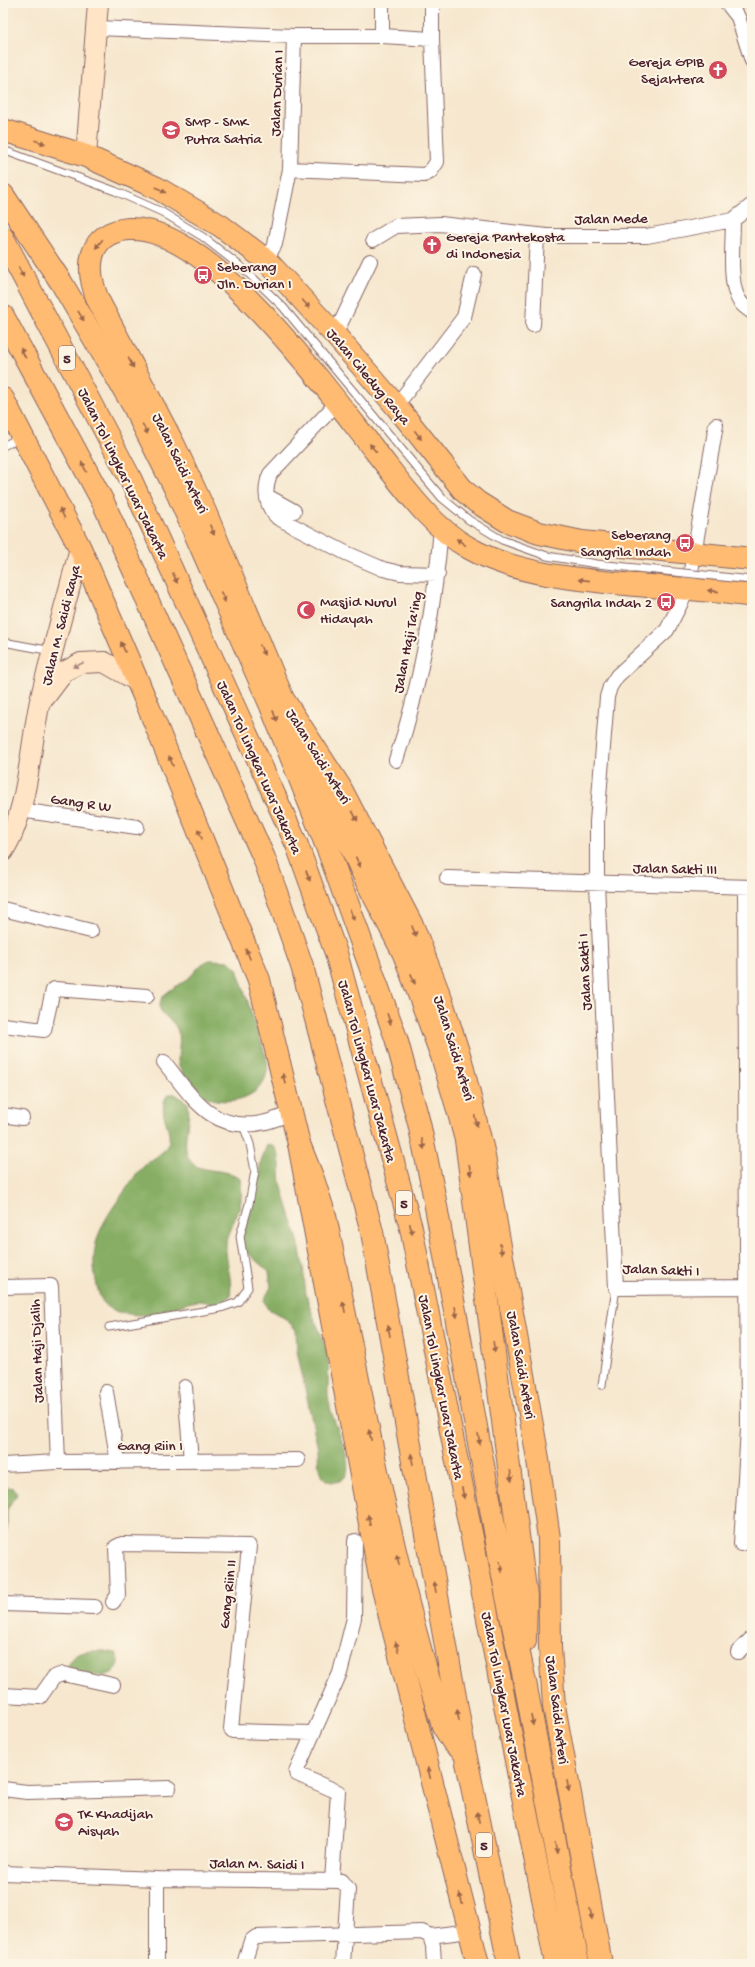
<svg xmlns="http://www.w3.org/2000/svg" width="755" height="1967" font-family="'Gochi Hand',sans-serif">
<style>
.forest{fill:#86ad63;stroke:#686647}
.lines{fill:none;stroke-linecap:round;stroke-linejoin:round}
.lane-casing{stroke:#866564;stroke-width:9}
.street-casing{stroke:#866564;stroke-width:16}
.secondary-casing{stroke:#866564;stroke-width:22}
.primary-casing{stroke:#866564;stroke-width:24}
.highway-casing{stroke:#866564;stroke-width:24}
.lane{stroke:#fff;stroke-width:7}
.street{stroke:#fff;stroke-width:14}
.secondary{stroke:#ffe4c6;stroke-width:20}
.primary{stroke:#ffbb71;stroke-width:22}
.highway{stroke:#ffbb71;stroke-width:22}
.lane-bridge-casing{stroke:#866564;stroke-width:9;stroke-linecap:butt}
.lane-bridge{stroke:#fff;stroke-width:7}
.oneway{fill:#9b654a}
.oneway2{fill:#a48278}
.labels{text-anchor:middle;stroke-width:4;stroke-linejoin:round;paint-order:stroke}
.shield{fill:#fcf5e5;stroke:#7f5f63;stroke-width:1}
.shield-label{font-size:14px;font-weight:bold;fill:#4a1f2b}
.poi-label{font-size:15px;fill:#4a1f2b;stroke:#fcf5e5;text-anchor:start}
.street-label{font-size:15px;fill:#4a1f2b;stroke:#fcf5e5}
</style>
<rect width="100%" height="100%" fill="#fcf5e5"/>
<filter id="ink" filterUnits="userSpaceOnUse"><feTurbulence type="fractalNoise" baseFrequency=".025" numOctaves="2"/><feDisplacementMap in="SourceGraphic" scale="8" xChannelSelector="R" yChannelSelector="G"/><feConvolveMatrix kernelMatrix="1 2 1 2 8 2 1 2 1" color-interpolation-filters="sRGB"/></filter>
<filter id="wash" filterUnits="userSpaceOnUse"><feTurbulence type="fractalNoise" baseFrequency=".012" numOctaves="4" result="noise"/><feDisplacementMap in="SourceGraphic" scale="16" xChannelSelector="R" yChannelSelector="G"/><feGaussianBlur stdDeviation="0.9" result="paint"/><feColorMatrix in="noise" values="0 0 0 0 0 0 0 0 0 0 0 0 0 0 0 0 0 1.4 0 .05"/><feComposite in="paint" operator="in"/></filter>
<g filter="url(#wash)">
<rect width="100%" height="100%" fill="#f6e7ce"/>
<path class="forest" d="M210,960l19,1 8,8 30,91c6,41 -51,53 -75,27 -5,-6 -14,-19 -14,-27 0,-11 4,-20 -1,-31 -3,-8 -13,-12 -17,-20 -2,-16 16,-21 26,-29 9,-6 12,-16 24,-20z
M168,1094h7l13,9c3,15 -4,30 -2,46 3,30 38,15 54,30 2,12 2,25 -3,36 -5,10 -10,18 -11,29 -1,18 7,34 4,52l-11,10c-7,-2 -13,-5 -20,-5 -13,1 -23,7 -35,11 -13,4 -32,4 -45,0 -17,-5 -20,-15 -23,-31 -8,-37 7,-60 28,-89 6,-8 11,-17 18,-24 7,-8 20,-13 25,-22 9,-16 -13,-33 1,-52z
M270,1144c13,6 9,27 11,38 5,25 16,48 20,73 3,13 3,26 5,39 5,21 14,35 20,54 6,20 -2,43 5,63 4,14 24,54 14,66 -4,4 -9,6 -13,5 -16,-3 -13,-21 -14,-33l-21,-98 -1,-21 -10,-11 -19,-11 -3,-8 7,-13 -2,-15 -27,-24 -1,-8 14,-42 6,-37 6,-16z
M6,1487l8,1 3,6 -10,16v19l-4,11v-51z
M104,1651l12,2 2,6v7c-9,17 -34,7 -48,3l-2,-3c4,-16 23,-15 36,-15z"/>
</g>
<g filter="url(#ink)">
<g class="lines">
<defs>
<path id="lane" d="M3,446l18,-9
M3,642l49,9
M109,1327l112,-19 17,-6 10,-14 -8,-52 9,-32 6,-33 -5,-27 -7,-19
M602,1385l14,-97"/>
<path id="street" d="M382,3v33
M727,3l11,14 14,44
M97,28l197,8
M290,169l134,6 6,-3 7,-10 -5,-123
M733,220c0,20 -4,59 4,76 3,8 9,12 15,16
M373,240l23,-14 44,-2 107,12h100l86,-16 19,-15
M266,260l9,-16 15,-75 4,-133h88l50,3v-36
M533,325l4,-90
M335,335l35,-74
M337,403l-67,71c-6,15 -5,32 8,44l68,35 37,16 17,4 38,1
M396,406l68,-89 10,-43
M716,425l-28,164 -21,41 -50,46 -7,11 -3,10 -10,125v62l19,404 131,-1
M267,496l27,15
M396,760c24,-72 39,-156 45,-232
M20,810l117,17
M447,878l305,9
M3,909l88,22
M3,1025l41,5 9,-40 2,-1 92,7
M164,1062c29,36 49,73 102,60 8,-2 17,-6 26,-9
M3,1115l19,3
M3,1287l48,-1 7,176
M185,1387l6,74
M106,1392l12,70
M3,1465l55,-3 240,-2
M741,1544l7,-115 -3,-542
M113,1602l5,-7 -2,-48 6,-3 127,2 -18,183 2,2 80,2
M3,1604l92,3
M738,1652l14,-14
M3,1695l37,2 14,-20 9,-3 50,11
M3,1789l24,3 142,-4
M3,1873l154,6 185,2 6,8 -5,75
M332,1881l6,-89 -41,-18 -1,-2 44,-99 14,-55 1,-77
M430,1936l39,-5
M157,1964v-85
M244,1964l7,-23 5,-4 166,-5 8,4 3,10 1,18"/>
<path id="secondary" d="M86,156l12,-153
M45,697l19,-25 17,-9 23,-1 35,20
M3,851c25,-37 27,-105 37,-150 12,-51 27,-102 40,-153"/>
<path id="primary" d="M3,130l83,26 71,32 64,38 45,34 69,75 61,71 68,85 13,11 30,19 32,12 43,9 170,17
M3,399l77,149 66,153 113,279 40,164 81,433 98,387
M601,1964l-47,-258 -4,-59 -1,-109 -12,-85 -54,-302 -22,-90 -19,-59 -29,-75 -73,-140 -57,-88 -77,-185 -32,-69 -76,-145c-13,-32 -11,-68 31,-71 81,-4 200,164 247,223 27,34 54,74 93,96 47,27 113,32 167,37 39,3 77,5 116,11"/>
<path id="highway" d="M3,195l58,87 72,123 43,85 95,216 58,146 67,186 23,85 14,67 74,407 18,85 53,282
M3,238l127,240 167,367 39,108 75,275 145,736
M3,316l100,186 161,356 38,108 70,266 93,521 44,211
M286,706l81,176 37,72 38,102 16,54 8,30 60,456 -1,45
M299,1144l14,35 12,37c35,170 65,344 118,510l10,16 11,10"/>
</defs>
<use href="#lane" class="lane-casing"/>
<use href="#street" class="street-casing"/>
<use href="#secondary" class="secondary-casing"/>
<use href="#primary" class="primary-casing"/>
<use href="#highway" class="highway-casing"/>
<use href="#lane" class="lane"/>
<use href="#street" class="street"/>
<use href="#secondary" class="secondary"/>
<use href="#primary" class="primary"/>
<use href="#highway" class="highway"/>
<defs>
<path id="lane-bridge" d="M3,150l112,41 47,21 41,25 42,33 38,37 159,191 27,22 33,20 45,16 50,8 155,16"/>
</defs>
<use href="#lane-bridge" class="lane-bridge-casing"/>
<use href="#lane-bridge" class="lane-bridge"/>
</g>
<defs><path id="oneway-solid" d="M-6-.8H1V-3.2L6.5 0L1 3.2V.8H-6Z"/></defs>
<g class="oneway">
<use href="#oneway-solid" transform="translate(40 142) rotate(18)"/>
<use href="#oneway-solid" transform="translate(161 190) rotate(30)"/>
<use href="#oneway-solid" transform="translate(99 244) rotate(129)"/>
<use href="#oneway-solid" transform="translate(21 272) rotate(62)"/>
<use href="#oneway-solid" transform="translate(306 304) rotate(48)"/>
<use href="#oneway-solid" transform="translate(81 316) rotate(59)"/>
<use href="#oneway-solid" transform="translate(23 353) rotate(-118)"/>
<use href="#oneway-solid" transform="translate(131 363) rotate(62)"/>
<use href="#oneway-solid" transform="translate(145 429) rotate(63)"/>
<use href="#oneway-solid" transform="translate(418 435) rotate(53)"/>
<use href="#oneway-solid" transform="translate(373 448) rotate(-128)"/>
<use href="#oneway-solid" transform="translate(84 467) rotate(-118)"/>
<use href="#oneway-solid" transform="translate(62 513) rotate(-117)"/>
<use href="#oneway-solid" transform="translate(212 530) rotate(67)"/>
<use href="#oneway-solid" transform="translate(461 542) rotate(-144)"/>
<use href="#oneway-solid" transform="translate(175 578) rotate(66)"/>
<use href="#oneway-solid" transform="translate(584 580) rotate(-174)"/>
<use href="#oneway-solid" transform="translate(713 591) rotate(-174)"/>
<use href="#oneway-solid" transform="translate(223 597) rotate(66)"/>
<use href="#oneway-solid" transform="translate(123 647) rotate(-114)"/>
<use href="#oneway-solid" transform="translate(262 650) rotate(67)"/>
<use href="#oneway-solid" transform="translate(275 716) rotate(69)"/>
<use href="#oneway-solid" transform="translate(171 761) rotate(-112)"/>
<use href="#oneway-solid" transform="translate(355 816) rotate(62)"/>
<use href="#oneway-solid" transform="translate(200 834) rotate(-112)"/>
<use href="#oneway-solid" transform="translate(358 862) rotate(65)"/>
<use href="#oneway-solid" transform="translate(308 876) rotate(70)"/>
<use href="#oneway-solid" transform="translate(352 915) rotate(70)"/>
<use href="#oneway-solid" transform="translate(414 931) rotate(68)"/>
<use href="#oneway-solid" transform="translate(248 954) rotate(-112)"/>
<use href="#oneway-solid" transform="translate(413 979) rotate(69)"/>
<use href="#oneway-solid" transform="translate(389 1019) rotate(71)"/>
<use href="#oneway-solid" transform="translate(284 1079) rotate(-104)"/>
<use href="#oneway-solid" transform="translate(476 1121) rotate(77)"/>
<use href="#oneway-solid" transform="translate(423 1144) rotate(78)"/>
<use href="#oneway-solid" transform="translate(470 1170) rotate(82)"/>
<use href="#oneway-solid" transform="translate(411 1229) rotate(77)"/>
<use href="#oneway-solid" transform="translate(501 1249) rotate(80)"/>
<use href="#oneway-solid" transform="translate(344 1307) rotate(-102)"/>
<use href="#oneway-solid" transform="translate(456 1312) rotate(80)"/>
<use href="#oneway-solid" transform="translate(389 1331) rotate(-100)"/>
<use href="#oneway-solid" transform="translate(494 1347) rotate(82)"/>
<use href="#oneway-solid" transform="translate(370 1435) rotate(-102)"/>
<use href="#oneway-solid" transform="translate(479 1439) rotate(80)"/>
<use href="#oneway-solid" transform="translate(412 1459) rotate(-100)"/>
<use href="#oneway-solid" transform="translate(511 1476) rotate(83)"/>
<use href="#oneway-solid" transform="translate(463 1493) rotate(79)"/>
<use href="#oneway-solid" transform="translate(369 1520) rotate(-101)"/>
<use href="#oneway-solid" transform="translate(398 1560) rotate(-103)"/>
<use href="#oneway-solid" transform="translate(501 1567) rotate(80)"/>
<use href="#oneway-solid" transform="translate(435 1587) rotate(-100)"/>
<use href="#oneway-solid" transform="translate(397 1647) rotate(-104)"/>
<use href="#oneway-solid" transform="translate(458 1715) rotate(-100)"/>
<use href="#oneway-solid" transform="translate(532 1720) rotate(80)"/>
<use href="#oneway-solid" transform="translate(429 1773) rotate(-104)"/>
<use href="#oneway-solid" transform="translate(568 1786) rotate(80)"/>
<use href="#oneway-solid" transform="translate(478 1817) rotate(-102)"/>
<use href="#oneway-solid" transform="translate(556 1848) rotate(79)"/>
<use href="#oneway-solid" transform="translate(461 1899) rotate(-105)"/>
<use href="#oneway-solid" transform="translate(591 1914) rotate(80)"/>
</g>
<use class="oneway2" href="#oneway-solid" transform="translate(78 665) rotate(158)"/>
</g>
<defs>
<symbol id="church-disc" viewBox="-11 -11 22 22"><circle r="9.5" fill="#d1495b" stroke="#fcf5e5"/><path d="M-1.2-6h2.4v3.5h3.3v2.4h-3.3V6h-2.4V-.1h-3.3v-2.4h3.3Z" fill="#fff"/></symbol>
<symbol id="school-disc" viewBox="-11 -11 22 22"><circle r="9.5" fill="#d1495b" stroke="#fcf5e5"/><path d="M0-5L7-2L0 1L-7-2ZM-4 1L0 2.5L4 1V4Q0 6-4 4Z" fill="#fff"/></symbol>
<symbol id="bus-disc" viewBox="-11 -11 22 22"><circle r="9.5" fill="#d1495b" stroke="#fcf5e5"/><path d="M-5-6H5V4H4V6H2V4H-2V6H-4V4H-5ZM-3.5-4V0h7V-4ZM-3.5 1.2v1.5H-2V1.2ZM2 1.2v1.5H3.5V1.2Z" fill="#fff"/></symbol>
<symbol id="mosque-disc" viewBox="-11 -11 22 22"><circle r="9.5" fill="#d1495b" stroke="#fcf5e5"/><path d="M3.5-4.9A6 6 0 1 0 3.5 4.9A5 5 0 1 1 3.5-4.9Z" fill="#fff"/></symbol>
</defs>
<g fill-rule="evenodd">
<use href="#church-disc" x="707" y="59" width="22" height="22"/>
<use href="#school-disc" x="160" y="119" width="22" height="22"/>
<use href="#church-disc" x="421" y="234" width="22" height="22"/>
<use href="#bus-disc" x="192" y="264" width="22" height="22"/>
<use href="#bus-disc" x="674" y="532" width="22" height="22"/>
<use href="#bus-disc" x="655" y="591" width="22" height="22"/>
<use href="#mosque-disc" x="295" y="599" width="22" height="22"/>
<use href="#school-disc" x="53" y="1811" width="22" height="22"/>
</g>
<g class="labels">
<g class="shield">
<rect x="59" y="346" width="16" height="24" rx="3"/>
<rect x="396" y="1191" width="16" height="24" rx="3"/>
<rect x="476" y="1833" width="16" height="24" rx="3"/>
</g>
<g class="shield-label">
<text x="67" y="363">5</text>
<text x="404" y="1208">5</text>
<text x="484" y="1850">5</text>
</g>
<g class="poi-label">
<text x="704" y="66" text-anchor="end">Gereja GPIB<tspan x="704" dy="17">Sejahtera</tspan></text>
<text x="185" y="126">SMP - SMK<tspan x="185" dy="17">Putra Satria</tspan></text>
<text x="446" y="241">Gereja Pantekosta<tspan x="446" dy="17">di Indonesia</tspan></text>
<text x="217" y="271">Seberang<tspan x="217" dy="17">Jln. Durian I</tspan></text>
<text x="671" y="539" text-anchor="end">Seberang<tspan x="671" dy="17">Sangrila Indah</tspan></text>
<text x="320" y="606">Masjid Nurul<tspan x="320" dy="17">Hidayah</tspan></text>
<text x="652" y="607" text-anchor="end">Sangrila Indah 2</text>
<text x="78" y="1818">TK Khadijah<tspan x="78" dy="17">Aisyah</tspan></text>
</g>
<g class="street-label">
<text transform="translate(276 93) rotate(-88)" y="5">Jalan Durian I</text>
<text transform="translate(611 218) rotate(-1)" y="5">Jalan Mede</text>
<text transform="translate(369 376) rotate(50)" y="5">Jalan Ciledug Raya</text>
<text transform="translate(181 463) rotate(64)" y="5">Jalan Saidi Arteri</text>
<text transform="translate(124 473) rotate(64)" y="5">Jalan Tol Lingkar Luar Jakarta</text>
<text transform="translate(60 625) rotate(-76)" y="5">Jalan M. Saidi Raya</text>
<text transform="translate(407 642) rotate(-79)" y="5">Jalan Haji Ta'ing</text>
<text transform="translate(319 756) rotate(58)" y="5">Jalan Saidi Arteri</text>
<text transform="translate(260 767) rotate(66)" y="5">Jalan Tol Lingkar Luar Jakarta</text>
<text transform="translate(81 802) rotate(8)" y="5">Gang R W</text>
<text transform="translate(675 868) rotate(1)" y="5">Jalan Sakti III</text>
<text transform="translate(584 972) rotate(-93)" y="5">Jalan Sakti I</text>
<text transform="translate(455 1048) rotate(73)" y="5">Jalan Saidi Arteri</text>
<text transform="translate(368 1071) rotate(75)" y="5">Jalan Tol Lingkar Luar Jakarta</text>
<text transform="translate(661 1269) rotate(2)" y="5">Jalan Sakti I</text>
<text transform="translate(36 1351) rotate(-92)" y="5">Jalan Haji Djalih</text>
<text transform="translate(522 1365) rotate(80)" y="5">Jalan Saidi Arteri</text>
<text transform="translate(442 1387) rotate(79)" y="5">Jalan Tol Lingkar Luar Jakarta</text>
<text x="150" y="1450">Gang Riin I</text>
<text transform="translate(227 1594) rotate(-84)" y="5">Gang Riin II</text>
<text transform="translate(505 1704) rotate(79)" y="5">Jalan Tol Lingkar Luar Jakarta</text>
<text transform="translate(558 1710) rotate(83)" y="5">Jalan Saidi Arteri</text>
<text transform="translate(257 1863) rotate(1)" y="5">Jalan M. Saidi I</text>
</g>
</g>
<rect width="755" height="1967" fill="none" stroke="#fcf5e5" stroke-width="16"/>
</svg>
